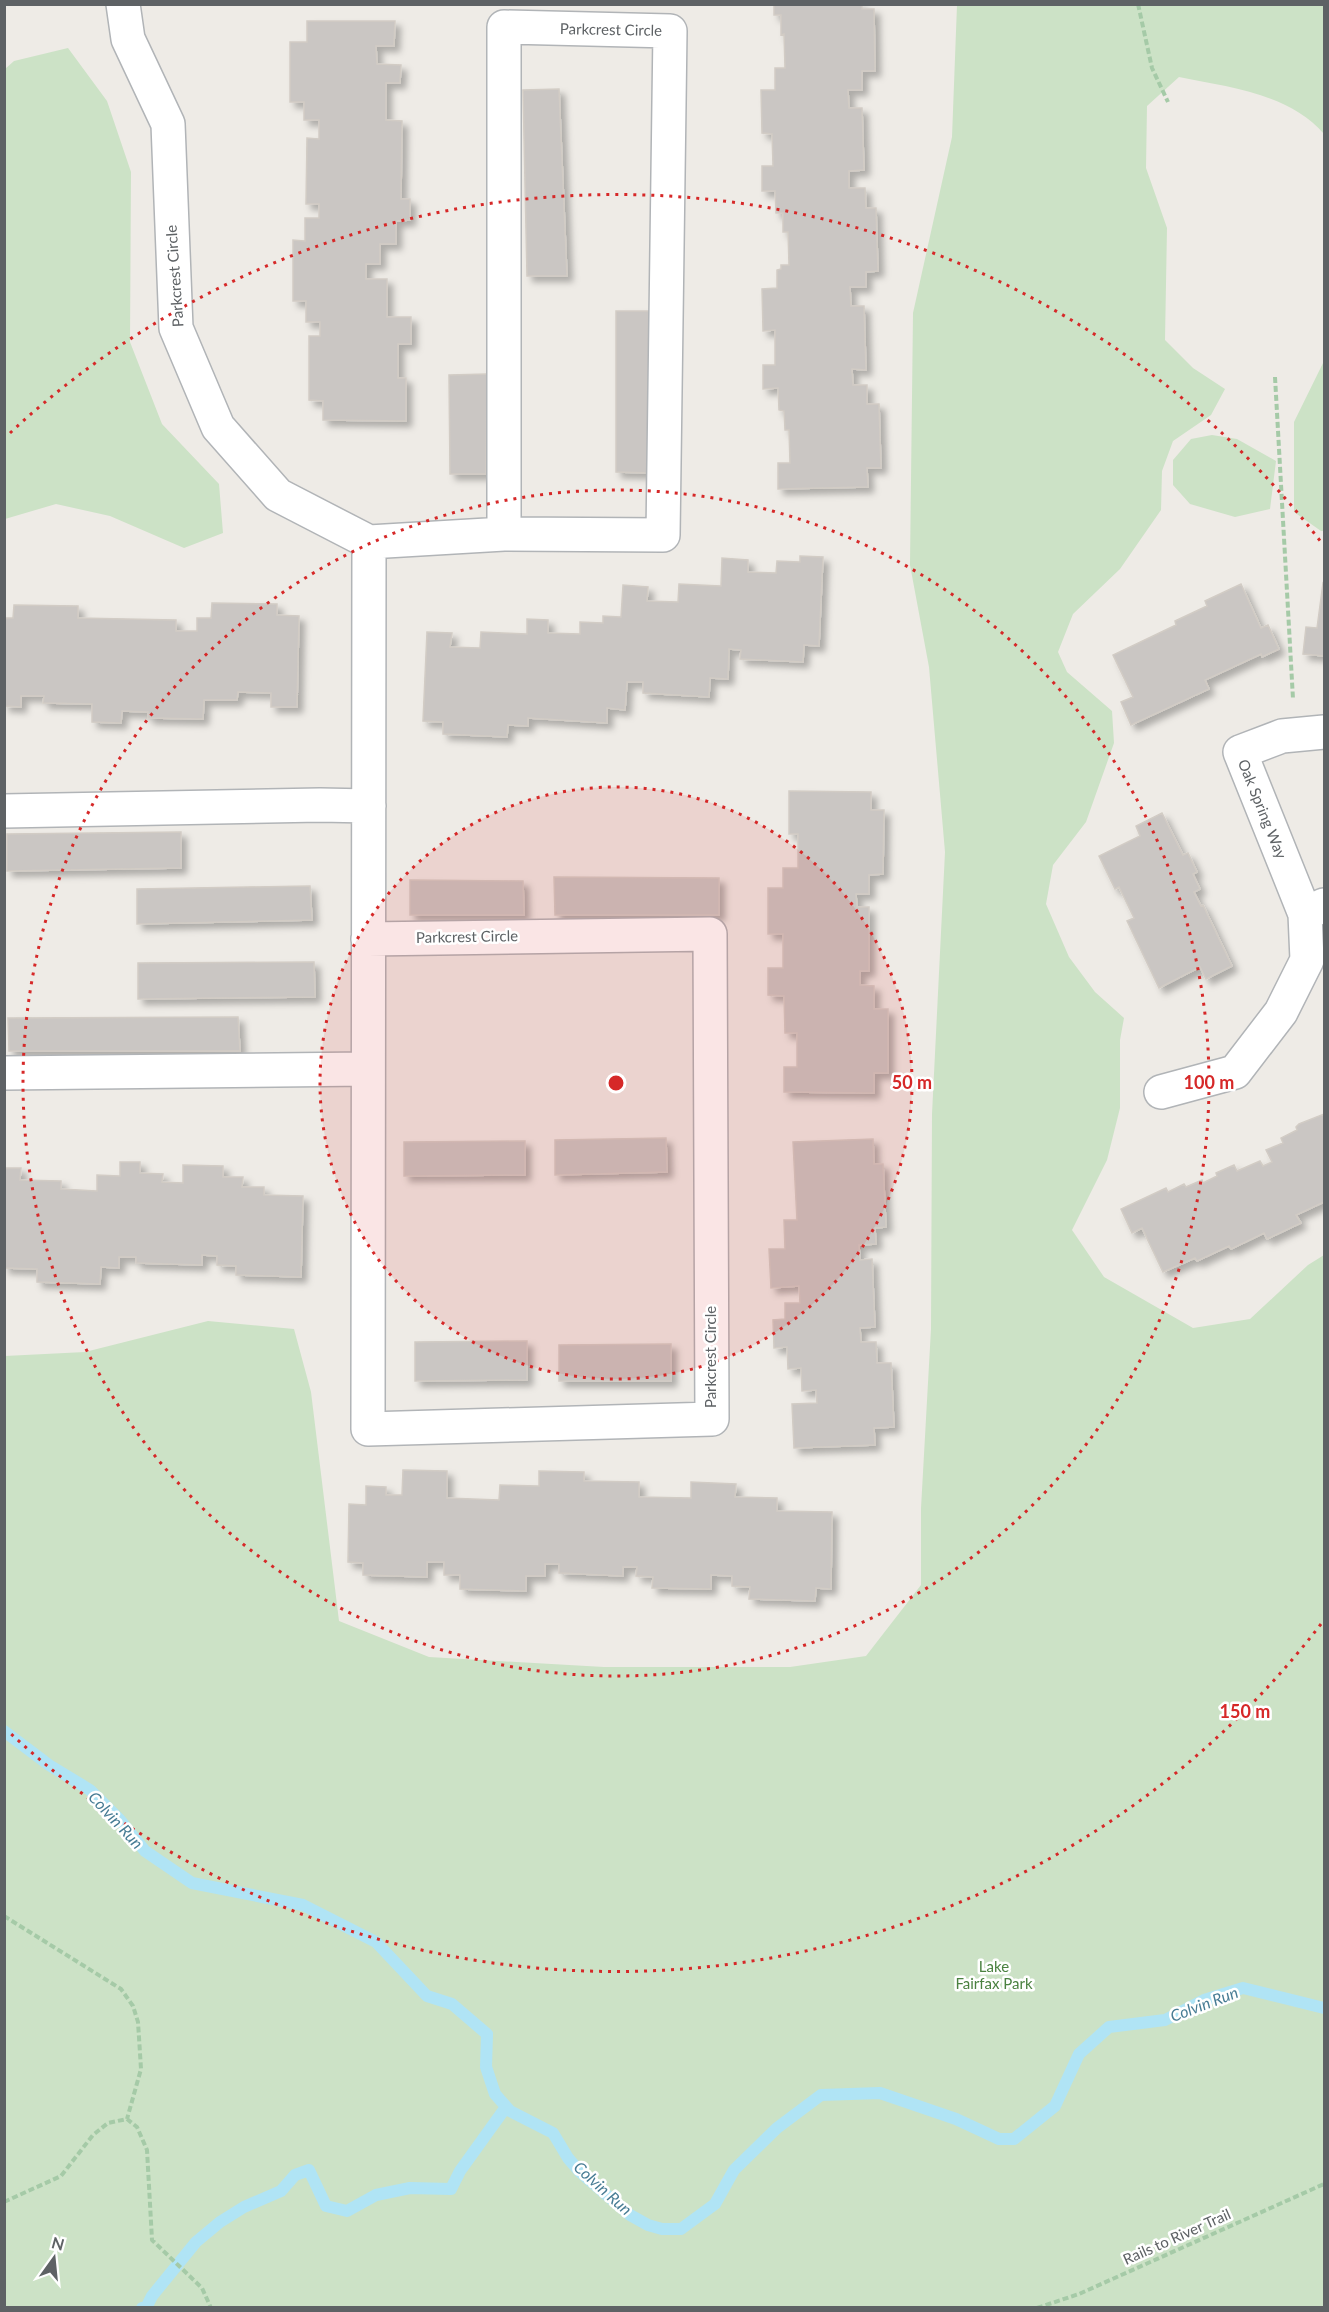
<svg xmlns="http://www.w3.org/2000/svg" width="1329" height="2312" font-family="Lato,sans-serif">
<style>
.green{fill:#cce2c6}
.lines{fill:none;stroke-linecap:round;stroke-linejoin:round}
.stream{stroke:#b0e4f5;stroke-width:12}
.building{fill:#cac6c3;stroke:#d2ccc5;stroke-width:1.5;filter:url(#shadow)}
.minor-casing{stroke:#b1b4b7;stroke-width:36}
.path{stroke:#a5caa7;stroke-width:4;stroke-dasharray:6 3;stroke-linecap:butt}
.minor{stroke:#fff;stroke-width:33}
.ring{fill:none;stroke:#d62828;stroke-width:3;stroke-dasharray:3 6}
.labels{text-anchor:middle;stroke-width:5;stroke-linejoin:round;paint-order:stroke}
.street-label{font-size:15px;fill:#5e6265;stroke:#fff}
.park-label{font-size:15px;fill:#4a8140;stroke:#fff}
.water-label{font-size:16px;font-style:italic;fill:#477c94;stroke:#fff}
.centre{fill:#d62828;stroke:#fff;stroke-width:3}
.ring-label{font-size:18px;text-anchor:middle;font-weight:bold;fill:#d62828;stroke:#fff;stroke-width:5;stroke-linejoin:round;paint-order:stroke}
</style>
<defs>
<filter id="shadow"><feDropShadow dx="5.5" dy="5.5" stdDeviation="3" flood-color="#0004"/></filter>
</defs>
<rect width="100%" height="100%" fill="#eeebe6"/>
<path class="green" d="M957,5h367v129c-34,-40 -95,-47 -145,-57l-32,29 -1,62 21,60 -2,112 28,28 32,21 -14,26 -38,26 -11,30 -1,39 -41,59 -47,45 -15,38 9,20 45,39 2,32 -28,79 -33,43 -7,39 23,53 26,35 29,26 -4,22v68l-13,52 -35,70 32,47 89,51 57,-9 58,-54 16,-10v1052h-1319v-951l80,-4 123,-31 86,8 17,63 28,229 90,36 175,10h186l76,-11 55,-71v-77l10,-179 1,-215 13,-262 -16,-185 -19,-102 3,-252 39,-176z
M68,48l39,53 24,71 -1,170 32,82 57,60 4,49 -39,15 -74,-32 -54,-12 -51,15v-450l9,-8z
M1324,361v170h-3l-27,-19v-90z
M1212,435l25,4 39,22 -6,48 -35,8 -45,-13 -17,-19v-25l18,-21z"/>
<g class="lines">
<path class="stream" d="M4,1731l45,34 41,25 30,30 25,31 47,32 111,22 73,37 51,54 25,8 35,30 -1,33 9,27 15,17 43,22 15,25 12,14 50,43 18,10 14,4h19l34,-25 19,-34 43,-42 44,-33 59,-2 76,26 43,20h15l41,-33 24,-52 30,-27 56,-7 39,-20 39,-12 81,20
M142,2308l5,-2 5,-10 44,-54 24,-20 24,-15 37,-16 14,-16 14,-5 17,36 21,5 29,-16 34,-7 41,1 9,-18 46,-64"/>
</g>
<path class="building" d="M774,4h88v5h12l1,62h-13v19h-14l1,18h13l2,62 -15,1v17h16l1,20h10l2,63 -12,1v15h-16l1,19h13l2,64 -14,-1 1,16h14v19h12l2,64h-14l1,19 -90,2v-26h12l-1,-33h-4l-1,-19 -5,-1 -1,-22 -15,1v-24h12v-35l-12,1 -1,-42 15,-1v-18l4,-1v-4h8l-1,-33h-5v-19h-7l-1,-22h-13v-25h11l-1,-32 -10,-1 -1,-43h14v-22h10l-1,-34 -3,1v-20h-7z
M307,21h88l-1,25h-18l1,18 24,1 -1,18h-14v37l16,1 -1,78h9v21l-14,1v23h-16v20h-14v15h21v38h24v27h-13v34h8v43l-83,-1v-19l-14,-1v-64h11v-14h-14v-21h-13v-61l12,1v-23h14v-14h-13l1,-66 12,1v-19h-15v-18h-14v-60h17z
M559,89l8,187h-40l-4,-186z
M616,311h35v162l-35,-1z
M487,374l-1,100h-36l-1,-99z
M800,556l23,1 -4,89 -15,-1 -1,17 -63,-3 1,-9 -12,-1 -1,30 -18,-1 -1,19 -66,-4v-11h-16l-2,28 -18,-2v15l-79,-5v8l-20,-1 -1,12 -64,-3v-12l-20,-1 4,-89 25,1 -2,14 30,1 1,-16 46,2v-15l21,1v13l32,1v-12l23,1v-7l18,1 2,-32 25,2 -1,14 31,1 1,-18 42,2 1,-28 26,2v12l28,1 1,-12 23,1z
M1323,583l1,1v72l-21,-2 3,-27 11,1z
M1241,584l20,44 7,-3 11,24 -17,8 -1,-3 -56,26 4,9 -78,36 -10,-23 12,-5 -20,-42 63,-30 -1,-4 32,-15 -2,-5z
M212,603l65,1v11l22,1 -2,91h-26v-14l-33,-1 -1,8h-33l-1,19 -55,-1v-6l-26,-1 -1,12 -29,-1v-18l-49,-1 1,-7h-23v11l-17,-1v-88h9l1,-13 64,1v12l98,2v11h21v-13h14z
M789,791l82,1v18h13l-1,64 -14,1v19h-13l1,13h12v64h-9v14l14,1v23h14v64h-14v20l-90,-1v-25h13v-34h-12l-1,-37 -16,-1v-27h15v-34h-15v-46h15v-20h15v-34h-9z
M1162,813l21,42 5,-2 9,19 -4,2 7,15 -6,3 7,14 2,-1 29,61 -26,13 -6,-12 -41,21 -32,-67 7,-3 -15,-31 -4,2 -16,-33 41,-20 -4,-10z
M181,832v36l-174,3v-37z
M554,877l165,1v37h-164z
M410,880l113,1 1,34h-114z
M310,886l2,34 -175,4v-35z
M314,962l1,35 -177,2v-36z
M238,1017l2,34h-231l-1,-33z
M1324,1114v88l-28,13 5,8 -34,16 -3,-6 -33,16 -2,-3 -32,15 -2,-3 -32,14 -21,-44 -10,5 -11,-24 45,-21 2,4 16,-8 2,3 16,-7 1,3 14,-7 -1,-3 18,-8 3,6 23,-10 3,5 9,-4 -6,-12 17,-7 -2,-5 16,-8 -1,-3 3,-3z
M666,1138l1,34 -112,3v-35z
M873,1139l1,25h9l3,63 -11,1 1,16 -17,1 1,15 12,-1 3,68 -15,1 1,14h15l1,21h14l3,64 -20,1 1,17 -81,3 -2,-44 25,-1 -1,-13 -14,1 -1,-23 -13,1 -1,-22 -13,1 -1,-28 12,-1v-16h15l-1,-17 -28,2 -2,-39h16l-1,-29h13l-4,-78z
M525,1141v34l-121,1v-34z
M120,1162h20v11l23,1 -1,8 21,1v-18l40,1v11h20l-1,10h22v8l39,1 -2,81 -65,-2v-9l-19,-1v-9l-15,-1v10l-66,-2v-6h-17v11l-18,-1 -1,17 -63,-2v-13l-33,-1v-100h17l-1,12 41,1v8l36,2v-16l23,1z
M527,1341v39l-112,1v-39z
M671,1344v37h-112v-36z
M403,1470l44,1v27l52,2 1,-15 39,1v-15l45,1v9l55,1v15l52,1v-16l45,2 -1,13 42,1v13l55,1 -1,77 -15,-1 -1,13 -66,-2 1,-12 -18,-1v-10l-21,-1v14l-59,-1 1,-11 -17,-1 1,-9h-14v9l-64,-3v-9h-14v12h-19v15l-66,-2v-14h-16v-13h-17v15l-64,-2v-12l-15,-1 1,-58 17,1v-19l20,1v8h16z"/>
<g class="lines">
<defs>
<path id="minor" d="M123,4l5,35 40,85 8,204 42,99 60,68 91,47 135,-8v-507l166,4 -7,504 -159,-1
M4,811l316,-6 49,1
M1305,914l-65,-162 42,-16 42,-4
M368,939l342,-5 2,485 -344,10 1,-887
M4,1073l363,-4
M1161,1092l74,-20 46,-60 26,-52 -2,-46 19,-9"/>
</defs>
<use href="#minor" class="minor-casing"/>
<path class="path" d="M1138,4l14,64 16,34
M1275,377l18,322
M4,1916l117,73 12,17 5,16 3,47 -14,50
M4,2202l57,-26 32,-41 15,-12 19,-4 10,8 10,23 5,90 50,48 9,20
M1037,2308l42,-14 245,-110"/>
<use href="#minor" class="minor"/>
</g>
<circle cx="616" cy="1083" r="296" fill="#d62828" fill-opacity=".12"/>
<g class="ring">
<circle cx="616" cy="1083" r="296"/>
<circle cx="616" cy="1083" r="593"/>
<path d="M1321 1624A889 889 0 0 1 10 1733M10 433A889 889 0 0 1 1321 542"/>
</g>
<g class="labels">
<g class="street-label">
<text transform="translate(611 30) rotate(1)" y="5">Parkcrest Circle</text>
<text transform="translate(175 276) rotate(-94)" y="5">Parkcrest Circle</text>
<text transform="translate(1262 809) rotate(68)" y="5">Oak Spring Way</text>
<text transform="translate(467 937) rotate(-1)" y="5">Parkcrest Circle</text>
<text transform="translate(711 1357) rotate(-90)" y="5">Parkcrest Circle</text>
<text transform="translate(1177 2237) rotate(-24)" y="5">Rails to River Trail</text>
</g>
<g class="park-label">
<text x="994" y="1972">Lake<tspan x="994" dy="17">Fairfax Park</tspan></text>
</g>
<g class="water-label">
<text transform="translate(116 1820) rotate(47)" y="6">Colvin Run</text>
<text transform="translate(1204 2004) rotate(-21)" y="6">Colvin Run</text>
<text transform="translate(603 2188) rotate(42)" y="6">Colvin Run</text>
</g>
</g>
<circle cx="616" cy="1083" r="9" class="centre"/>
<g class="ring-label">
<text x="912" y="1089">50 m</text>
<text x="1209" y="1089">100 m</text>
<text x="1245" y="1718">150 m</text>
</g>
<rect width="1329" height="2312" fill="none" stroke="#5e6265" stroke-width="12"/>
<g transform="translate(54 2258) rotate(15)" stroke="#ffffff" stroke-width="4.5" paint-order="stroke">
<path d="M0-4.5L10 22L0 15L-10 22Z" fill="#5e6265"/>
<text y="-9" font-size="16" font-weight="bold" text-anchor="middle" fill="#5e6265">N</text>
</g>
</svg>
